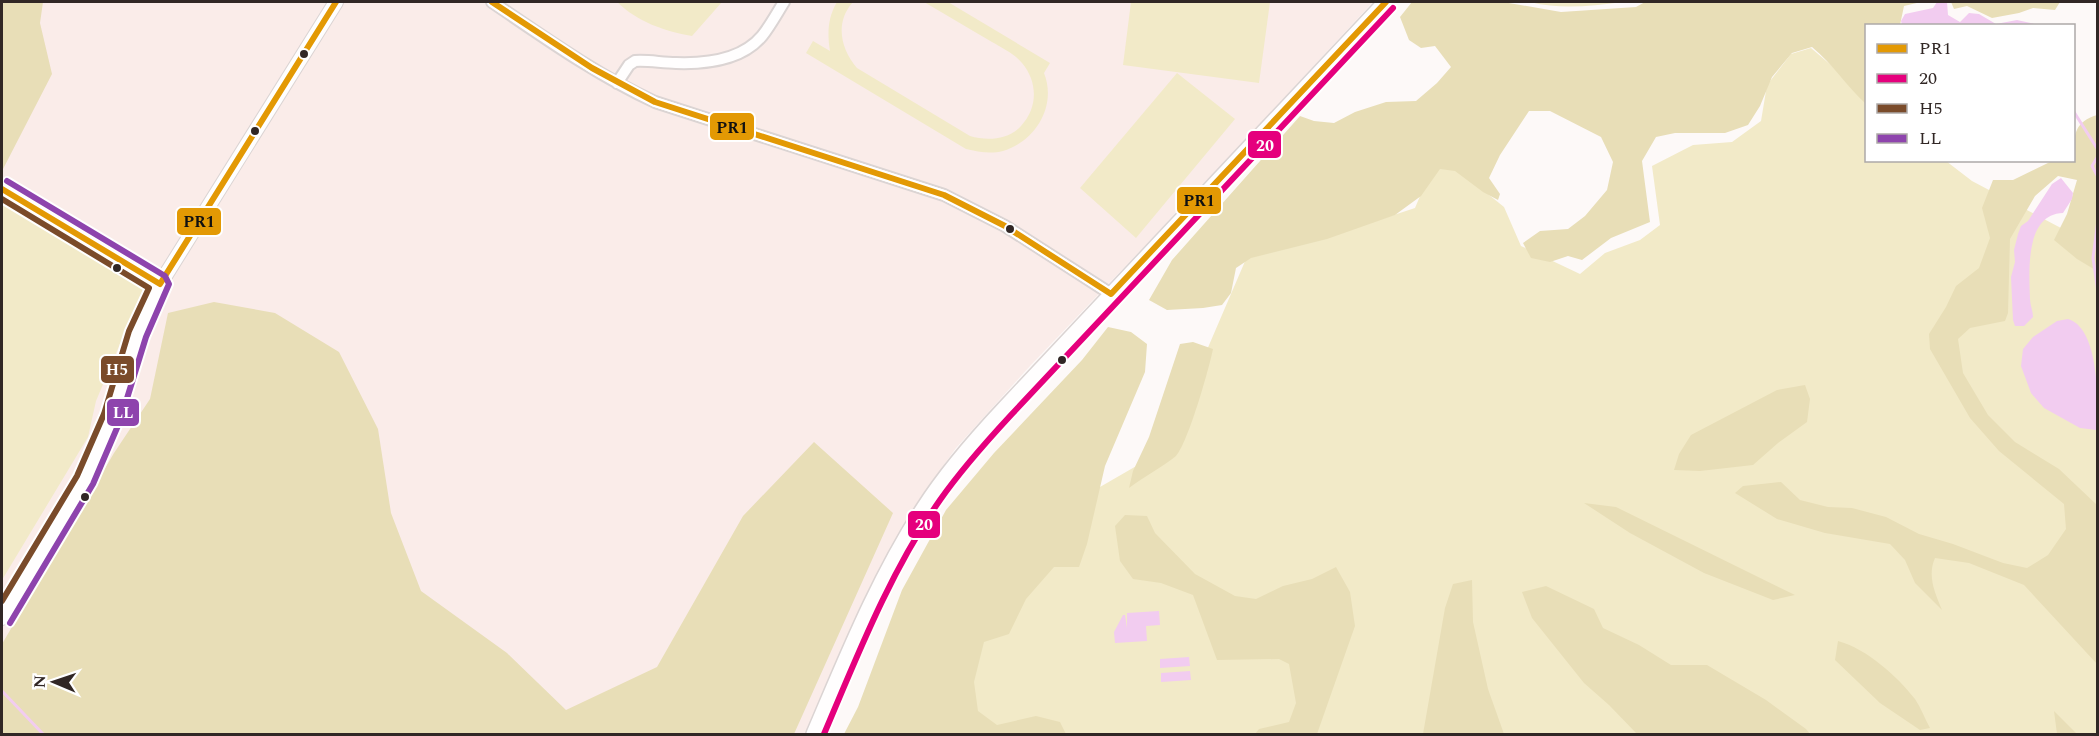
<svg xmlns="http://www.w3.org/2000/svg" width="2099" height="736" font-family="Spectral,serif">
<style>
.built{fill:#faece9}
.green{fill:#f2eac8}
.forest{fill:#e8deb7}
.water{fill:#f2ccf0}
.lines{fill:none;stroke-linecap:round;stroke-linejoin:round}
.stream{stroke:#f2ccf0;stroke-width:3}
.minor-casing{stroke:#dbd4d3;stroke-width:14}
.tertiary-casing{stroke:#dbd4d3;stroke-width:16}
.secondary-casing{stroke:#dbd4d3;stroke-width:18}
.minor{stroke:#fffefe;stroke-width:10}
.tertiary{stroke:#fffefe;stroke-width:14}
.secondary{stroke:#fffefe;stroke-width:15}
.bus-1-casing{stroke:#fff;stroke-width:10}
.bus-2-casing{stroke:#fff;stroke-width:10}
.bus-3-casing{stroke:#fff;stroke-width:10}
.bus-4-casing{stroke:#fff;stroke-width:10}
.bus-1{stroke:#e39904;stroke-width:6}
.bus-2{stroke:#e5007d;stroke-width:6}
.bus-3{stroke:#7a4b2a;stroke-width:6}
.bus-4{stroke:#8e44ad;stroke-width:6}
.bus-dot{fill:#312725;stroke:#fff;stroke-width:2}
.line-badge{stroke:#fff;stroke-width:2}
.badge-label{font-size:16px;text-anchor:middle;font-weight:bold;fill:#fff}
.pale-badge-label{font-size:16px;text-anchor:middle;font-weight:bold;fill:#111}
</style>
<rect width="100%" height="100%" fill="#fdf9f8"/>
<path class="built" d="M2,2h1371l-156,168 -29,28 -26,30 -132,138 -74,82 -18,25 -47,74 -51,106 -35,81h-803z"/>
<path class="green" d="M617,2h105l-30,34c-28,-5 -54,-14 -75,-34z
M837,2h16c-18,20 -13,46 4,66l113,68c17,5 38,4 51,-10 17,-18 17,-44 1,-63 -7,-9 -20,-15 -30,-21 -23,-13 -45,-27 -68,-40h24l102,61 -6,10c13,32 -8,68 -41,78 -12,3 -25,1 -37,-2l-160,-96 7,-12 17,10c-3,-18 -2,-34 7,-49z
M1131,2h139l-11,81 -136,-18z
M1530,2h93c-33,4 -61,8 -93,0z
M1811,48l55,47v65l80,1 26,20 125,66v487h-1191l168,-232 90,-52 85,-198 69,-12 97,-32 24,-57 24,23 41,33 17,39 59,28 25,-21 35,-13 20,-15 -8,-59 41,-21 39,-3 29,-21 6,-36 24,-31z
M1177,73l58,46 -99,119 -56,-50z
M2,201l141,88 -47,112 -8,36 -86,143z"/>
<path class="forest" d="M2,2h41l-3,21 12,51 -50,97z
M1412,2h91l58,10 75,-5 9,-5h276l-17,4 -4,19 -34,1v78c-19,-17 -33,-40 -54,-57l-20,6 -20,24 -12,29 -12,19 -23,8h-50l-19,4 -14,24 8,61 -39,16 -29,22 -14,-4 -18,6 -19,-4 -8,-15 17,-12 28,-2 17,-13 22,-26 6,-28 -12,-25 -51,-26h-21l-29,44 -11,23 11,16 -2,6 -15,-8 -28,-21 -15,-2 -19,27 -26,19 -68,24 -76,19 -15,10 -5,25 -9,12 -19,3 -36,2 -18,-10 23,-40 128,-144 14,5 20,2 21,-11 31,-10 30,-1 21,-18 14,-16 -16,-21 -14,2 -12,-8 -9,-23z
M1951,2h109l-5,8 -22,-2 -14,5 -27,5 -25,-12 -13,3z
M2097,115v156l-20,-12 -23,-19 13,-26 10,-34 -19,-4 -23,20 -25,43 -2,74 -3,8 -35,7 -12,11 5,34 25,42 27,27 44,27 38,36v159l-73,-79 -55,-22 -34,-5c-8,18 0,35 7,52l-27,-27 -10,-23 -15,-16 -65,-11 -48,-14 -42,-26 8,-7 38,-4 19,18 28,7 24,1 34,9 33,17 34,10 50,19 24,5 21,-13 18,-26 -2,-25 -65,-53 -29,-33 -40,-69 -1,-15 17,-27 10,-21 23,-18 11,-30 -8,-30 11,-28h20l39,-19 22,-1c0,-23 -2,-37 23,-45z
M214,302l61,11 64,39 39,77 13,84 30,78 86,62 59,57 91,-43 86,-151 71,-74 79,71 -99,221h-792v-90l112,-191 36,-54 18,-86z
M1108,327l23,5 16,12 -2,28 -40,94 -18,78 -8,23h-25l-28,32 -17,35 -25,8 -10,40 4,29 19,14 39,-9 24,6 6,12h-222l14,-27 44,-117 44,-80 48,-57 88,-93z
M1193,342l20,7c-4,20 -25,94 -37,107 -13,11 -33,21 -47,32l4,-17 16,-34 31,-93z
M1805,385l5,14 -3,23 -29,21 -25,22 -53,6 -26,-1 5,-16 12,-19 86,-45z
M1584,503l32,4 179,88 -22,5 -69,-27 -74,-40z
M1125,515l22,1 8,17 40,41 40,22 21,3 27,-13 29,-7 24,-12 14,25 5,34 -38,108h-62l4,-5 30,-7 7,-19 -7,-39 -10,-5 -62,1 -24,-65 -32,-12 -28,-4 -13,-18 -5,-35z
M1472,580l1,42 15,67 16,45h-81l22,-126 8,-24z
M1546,586l48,23 9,19 36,17 32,20h36l59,35 40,29 4,5h-173l-28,-29 -25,-22 -52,-65 -10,-26z
M1838,641c29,8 59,35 77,58 6,9 10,20 15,29l-10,2 -40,-27 -45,-43z
M2054,711l23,23h-20z"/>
<path class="water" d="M1937,2h10l1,13 12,7 9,-9 10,1 17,10 21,-4 22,5h-137l-1,-4 4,-7 28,-6z
M2061,178l12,15 -1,6 -9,14c-38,1 -34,58 -33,86 0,6 3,12 3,18l-9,9h-9l-2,-6 -2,-43 4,-15 -1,-12 4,-16 3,-8 7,-5 24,-37z
M2068,319c31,9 30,80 30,111h-2l-16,-2 -36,-20 -13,-15 -10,-27 2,-17 10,-12 24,-16z
M1159,611l1,14 -14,1 1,15 -32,2 -1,-11 9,-17h2l2,13v-15z
M1189,657l1,9 -30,2v-9z
M1190,671l1,9 -30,2v-9z"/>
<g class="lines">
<path class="stream" d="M2074,112l24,38
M2098,156l-6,10 6,11
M2098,220l-5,38 5,34
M2,691l41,43"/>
<defs>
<path id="minor" d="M492,2c53,36 105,73 163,100l289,93 61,31 106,68
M617,83l12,-18 6,-4c14,-1 27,2 41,2 29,1 66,-3 86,-27 8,-10 15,-23 22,-34
M2,189l158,95"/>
<path id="tertiary" d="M2,618l83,-138 27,-63 26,-83 22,-50 176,-282"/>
<path id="secondary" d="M814,734c33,-77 64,-155 110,-226 23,-36 51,-68 80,-99l382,-407"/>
</defs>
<use href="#minor" class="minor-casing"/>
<use href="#tertiary" class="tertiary-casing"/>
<use href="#secondary" class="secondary-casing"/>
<use href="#minor" class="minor"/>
<use href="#tertiary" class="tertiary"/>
<use href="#secondary" class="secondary"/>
<defs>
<path id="bus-1" d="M492,2l100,66 63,34 289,93 61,31 106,68 275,-292
M2,189l158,95 176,-282"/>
<path id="bus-2" d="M824,734c34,-80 66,-162 116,-234 21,-30 46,-58 71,-85l382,-407"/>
<path id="bus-3" d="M2,199l147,89 -20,43 -25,83 -27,62 -75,125"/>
<path id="bus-4" d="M7,181l158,95 4,8 -23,53 -26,84 -27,63 -83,139"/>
</defs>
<use href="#bus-1" class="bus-1-casing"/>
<use href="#bus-2" class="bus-2-casing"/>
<use href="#bus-3" class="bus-3-casing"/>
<use href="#bus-4" class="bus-4-casing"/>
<use href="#bus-1" class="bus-1"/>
<use href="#bus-2" class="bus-2"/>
<use href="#bus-3" class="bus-3"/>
<use href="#bus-4" class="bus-4"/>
</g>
<g class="bus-dot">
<circle cx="304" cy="54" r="5"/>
<circle cx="255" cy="131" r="5"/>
<circle cx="1010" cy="229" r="5"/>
<circle cx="117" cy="268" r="5"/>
<circle cx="1062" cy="360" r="5"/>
<circle cx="85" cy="497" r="5"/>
</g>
<g class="line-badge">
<rect x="709" y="112" width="46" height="29" rx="6" fill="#e39904"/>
<rect x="1247" y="130" width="35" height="29" rx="6" fill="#e5007d"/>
<rect x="1176" y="186" width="46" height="29" rx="6" fill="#e39904"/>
<rect x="176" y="207" width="46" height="29" rx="6" fill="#e39904"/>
<rect x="100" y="355" width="35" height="29" rx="6" fill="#7a4b2a"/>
<rect x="106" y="398" width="34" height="29" rx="6" fill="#8e44ad"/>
<rect x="907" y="510" width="34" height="29" rx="6" fill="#e5007d"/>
</g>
<g class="badge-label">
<text x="1265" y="151">20</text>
<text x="117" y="375">H5</text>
<text x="123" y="418">LL</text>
<text x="924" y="530">20</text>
</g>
<g class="pale-badge-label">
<text x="732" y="133">PR1</text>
<text x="1199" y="206">PR1</text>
<text x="199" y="227">PR1</text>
</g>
<rect width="2099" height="736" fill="none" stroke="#312725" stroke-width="6"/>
<rect x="1865" y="24" width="210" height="138" fill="#ffffff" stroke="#ada9a8" stroke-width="1.5"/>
<rect x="1877" y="44" width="30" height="9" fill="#e39904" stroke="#ada9a8" stroke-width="1.5"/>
<text x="1919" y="54" font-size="18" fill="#312725">PR1</text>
<rect x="1877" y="74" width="30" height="9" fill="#e5007d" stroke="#ada9a8" stroke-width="1.5"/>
<text x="1919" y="84" font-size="18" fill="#312725">20</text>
<rect x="1877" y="104" width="30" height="9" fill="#7a4b2a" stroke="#ada9a8" stroke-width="1.5"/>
<text x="1919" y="114" font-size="18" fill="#312725">H5</text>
<rect x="1877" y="134" width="30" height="9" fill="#8e44ad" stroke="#ada9a8" stroke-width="1.5"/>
<text x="1919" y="144" font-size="18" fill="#312725">LL</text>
<g transform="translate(54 682) rotate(272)" stroke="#ffffff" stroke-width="4.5" paint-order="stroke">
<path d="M0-4.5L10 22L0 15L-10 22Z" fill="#312725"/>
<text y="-9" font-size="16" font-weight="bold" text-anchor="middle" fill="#312725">N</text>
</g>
</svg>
